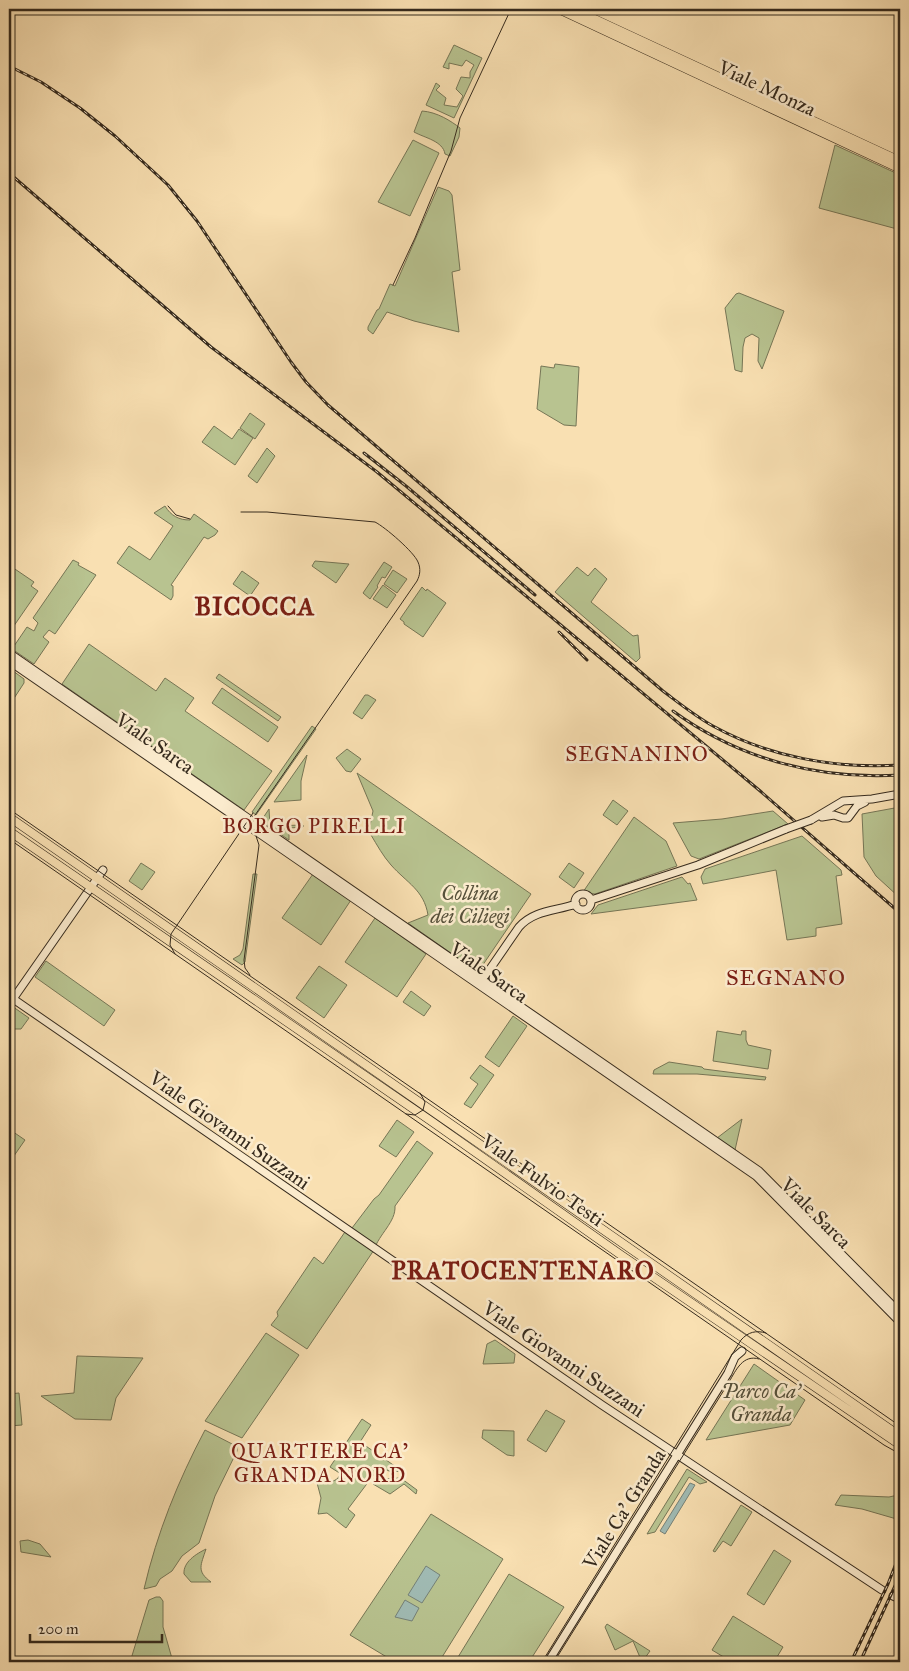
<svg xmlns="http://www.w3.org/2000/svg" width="909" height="1671" font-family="'IM FELL Great Primer',serif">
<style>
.green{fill:#b8c390;stroke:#767656}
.water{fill:#a0bbb4;stroke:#758178}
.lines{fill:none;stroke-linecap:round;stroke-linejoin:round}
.secondary-casing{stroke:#352a1d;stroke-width:9}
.primary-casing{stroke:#352a1d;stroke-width:9}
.secondary{stroke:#fbebcd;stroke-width:7}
.primary{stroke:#f9e0b2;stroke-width:8}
.tram{stroke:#352a1d;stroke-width:1}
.rail-casing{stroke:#352a1d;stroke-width:3}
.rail{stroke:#fbebcd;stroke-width:1;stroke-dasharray:4;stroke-linecap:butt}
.secondary-bridge-casing{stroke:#352a1d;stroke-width:9;stroke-linecap:butt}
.secondary-bridge{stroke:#fbebcd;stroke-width:7}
.labels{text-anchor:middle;stroke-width:5;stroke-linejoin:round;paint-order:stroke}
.street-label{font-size:20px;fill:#352a1d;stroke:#fbebcd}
.park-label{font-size:20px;font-style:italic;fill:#56503a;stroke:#fbebcd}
.neighbourhood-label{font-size:21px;letter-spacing:1px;fill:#7a1f14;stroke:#fbebcd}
.quarter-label{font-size:22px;letter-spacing:1px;fill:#7a1f14;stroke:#fbebcd}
.district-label{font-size:25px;font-weight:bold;letter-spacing:1px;fill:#7a1f14;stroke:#fbebcd}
</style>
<rect width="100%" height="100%" fill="#f9e0b2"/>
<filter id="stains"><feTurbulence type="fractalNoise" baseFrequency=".004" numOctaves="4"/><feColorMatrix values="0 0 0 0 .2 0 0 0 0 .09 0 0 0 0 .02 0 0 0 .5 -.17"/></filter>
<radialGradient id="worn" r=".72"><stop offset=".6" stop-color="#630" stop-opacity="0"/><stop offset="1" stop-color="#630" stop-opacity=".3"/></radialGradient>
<path class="green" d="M454,45l28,13 -28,60 -28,-13 10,-22 4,3 -4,4 10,8 -2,7 13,2 6,-11 -7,-7 5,-12 9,1v-6l4,-7 -8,-5 -4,6 -13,-3v6l-6,-2z
M422,111c15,1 29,10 38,17l-1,9 -9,19 -5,-2c-2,-13 -20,-16 -31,-22z
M413,140l26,13 -29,63 -32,-14z
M835,145l65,30v40l-3,14 -78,-21z
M438,187l11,4 3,4 8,75 -8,2 7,60 -45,-11 -27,-9 -14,22 -5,-4v-3l9,-17 2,-1 11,-25 5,2z
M739,293l45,18 -22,58 -4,-8 1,-23 -7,-4 -7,4 -2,9 -1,25 -7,-2 -10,-62 11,-14z
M555,364l24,3 -3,59 -12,-1 -27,-16 4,-43 13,2z
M250,413l15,11 -10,15 -15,-11z
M214,426l18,13 7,-10 14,9 -18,27 -33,-23z
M267,448l8,8 -18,27 -9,-7z
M165,506c6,10 14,14 25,14l4,-6 24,17 -3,4 -7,4 -4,-2 -33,48 2,1v10l-2,4 -54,-37 12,-17 21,14 23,-34 -19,-13z
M73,560l6,3 -1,2 18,10 -41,59 -6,-4 -6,7 6,5 -15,22 -22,-15 15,-22 7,4 4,-8 -5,-5z
M315,561l34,3 -13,19 -24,-17z
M384,562l8,5 -7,11 -3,-1 -5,9 1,1 -8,12 -7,-6z
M9,565l25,17 -3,4 7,5 -29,42z
M577,567l11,9 7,-8 12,11 -16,23 42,34 5,-1 2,23 -4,4 -81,-70z
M393,570l14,9 -10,14 -13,-9z
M242,571l17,12 -9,13 -17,-12z
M383,585l13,10 -9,13 -14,-9z
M422,587l4,4 1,-2 19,14 -23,34 -19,-13v-2l-4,-3z
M89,644l67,47 9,-13 29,20 -9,13 87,60 -28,39 -182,-126z
M9,668l15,11v4l-15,23z
M219,674l62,43 -3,4 -62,-43z
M222,688l56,39 -10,15 -56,-39z
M365,695h3l8,5 -14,19 -9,-6z
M312,726l4,3 -60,86 -4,-3z
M347,749l14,10 -10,13 -5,-1 -10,-13z
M307,755l-6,26v19l-27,2z
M357,773l174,121 -53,78 -70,-49 20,-8c-4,-25 -21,-32 -37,-50 -8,-9 -14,-20 -20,-30l-2,-5 4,-19z
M613,800l15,11 -11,14 -14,-10z
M900,807v91l-24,-22 -12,-19 -2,-43z
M269,809l1,17 33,-1v2l-14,1v12l-28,-19z
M773,811l15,13 -89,35 -8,-3 -18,-33 49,-4z
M634,817l32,24 11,25 -82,28 -12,-2z
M802,836l39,34 1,5 -6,1 6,48 -26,4v8l-29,4 -11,-70 -73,14 -2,-7 4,-8z
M141,863l14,9 -13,18 -13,-9z
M569,863l15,10 -10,15 -15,-11z
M253,874h4l-12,88 -3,3 -9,-6 7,-4 3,-6z
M313,874l38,26 -30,45 -39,-27z
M682,877l6,7 2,-1 7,17 -106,14 7,-9z
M375,918l51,36 -29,43 -52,-35z
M46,961l69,49 -11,16 -69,-49z
M319,966l28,19 -23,33 -28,-20z
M411,991l20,15 -7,10 -21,-14z
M9,1004l20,14 -8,11h-12z
M513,1016l14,10 -28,41 -14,-10z
M717,1031l24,4 1,-4h4v9l2,5 23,5 -3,19 -55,-8z
M669,1062l33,5 2,2 62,8 -1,3 -68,-6h-44l1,-4z
M480,1065l14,10 -23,33 -7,-4 14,-20 -8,-6z
M742,1119l-7,31 -18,-12z
M397,1120l17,12 -18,25 -17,-11z
M9,1129l16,11 -16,23z
M417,1141l16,12 -38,53c1,16 -16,28 -21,44l-67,99 -36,-24 7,-9 -1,-4 37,-55 9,7 26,-38 3,2 22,-29 5,-4z
M266,1333l33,22 -57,83 -37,-17z
M495,1340l20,14 -1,9 -31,1 4,-20z
M77,1356l66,2 -27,40 -5,22 -36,-1 -34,-23 33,-3z
M754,1364l51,36 -15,25 -84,15z
M19,1393l3,32 -13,1v-32z
M546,1410l19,11 -19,31 -19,-12z
M362,1419l9,6 -11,17 42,29 -11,1 -4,-2 -12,3 -27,36 7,6 -9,13c-7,-5 -12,-10 -19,-15l-9,1 3,-16 -5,-19 12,5 9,-5 4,-5 -11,-7z
M205,1430l31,16 1,1v4l-22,45 -16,47 -17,13 -10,15 -12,8 -4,7 -12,3c13,-56 34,-108 61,-159z
M483,1430l31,1v25l-7,-1 -25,-17z
M687,1469l20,13 -7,2 -11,-7 -34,55 -8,2z
M397,1478l5,1 15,11 -1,4 -12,-10 -14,10 -17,-10 8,-5z
M900,1493v27l-38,-11 -27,-4 6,-10 48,2 9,-2z
M741,1505l11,7 -21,34 -8,-5 -8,11 -2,-1z
M431,1514l72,45 -64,103h-44l-45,-27z
M28,1540l12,4 11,13 -30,-5 -1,-11z
M206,1549c-5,16 -10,22 5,33h-20l-7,-8c-1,-12 12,-20 22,-25z
M774,1550l17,11 -27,44 -17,-11z
M509,1574l55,33 -35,55h-74z
M156,1597h4l3,4v26l10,35h-9l1,-5 -34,2 18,-59z
M733,1616l50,31 -9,15h-42l-20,-12z
M607,1624l43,27 -8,11 -9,-21 -18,9 -10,-23z"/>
<path class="water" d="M690,1483l5,2 -30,49 -5,-3z
M426,1566l14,9 -18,28 -14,-8z
M405,1600l14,8 -7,13 -17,-4z"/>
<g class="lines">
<defs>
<path id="secondary" d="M9,653l750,518 141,142
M9,661l747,515 144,146
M822,817l12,-2 9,3h5l9,-12 8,-4
M811,820l32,-19 29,-2 28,-5
M575 902a8 8 0 1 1 16 0a8 8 0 1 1-16 0Z
M591,900l107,-35 88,-36
M481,982l38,-55c15,-17 37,-16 57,-23
M9,996l593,409 280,185
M13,999l90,-129
M893,1596l7,3
M548,1662l180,-289 7,-16 7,-6"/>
<path id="primary" d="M558,9l342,160
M573,9l327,152
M9,817l891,619
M9,831l422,290 190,134 279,190"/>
</defs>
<use href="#secondary" class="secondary-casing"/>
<use href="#primary" class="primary-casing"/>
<use href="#secondary" class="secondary"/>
<use href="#primary" class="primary"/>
<path class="tram" d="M393,285l22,-47 23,-56 13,-31 9,-33 51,-109
M168,506l8,9 14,4
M241,512h26l108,10c10,5 39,30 43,40 3,7 2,13 -1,19l-164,237v9l6,18 -15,115 1,8 5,7
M9,809l891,617
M9,839l875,606 16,9
M175,954l-5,-9 1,-11 82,-121
M406,1114l9,1 8,-5 2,-8 -5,-9
M542,1662l199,-322c7,-8 15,-10 25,-7
M554,1662l175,-280c7,-12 14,-28 30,-23"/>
<defs>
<path id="rail" d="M9,66l32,16 39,26 35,28 53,49 29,36 94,141 15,20 22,23 335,286c16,12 32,25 50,35 56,31 123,43 187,39
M9,173l202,174 166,125 382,318 141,123
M364,453l42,33 129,109
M559,632l28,28
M673,711c66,48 145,69 227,64
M851,1662l37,-78 12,-31
M860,1662l40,-87"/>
</defs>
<use href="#rail" class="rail-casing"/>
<use href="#rail" class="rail"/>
<defs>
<path id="secondary-bridge" d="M786,829l25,-9"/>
</defs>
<use href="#secondary-bridge" class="secondary-bridge-casing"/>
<use href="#secondary-bridge" class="secondary-bridge"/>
</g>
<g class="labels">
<g class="street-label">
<text transform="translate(767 88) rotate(25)" y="7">Viale Monza</text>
<text transform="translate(155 743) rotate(35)" y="7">Viale Sarca</text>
<text transform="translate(489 972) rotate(35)" y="7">Viale Sarca</text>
<text transform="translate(230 1130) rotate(35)" y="7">Viale Giovanni Suzzani</text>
<text transform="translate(543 1180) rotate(35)" y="7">Viale Fulvio Testi</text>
<text transform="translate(816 1213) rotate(45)" y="7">Viale Sarca</text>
<text transform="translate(564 1359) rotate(34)" y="7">Viale Giovanni Suzzani</text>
<text transform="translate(624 1509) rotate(-58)" y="7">Viale Ca' Granda</text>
</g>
<g class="park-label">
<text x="470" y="900">Collina<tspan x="470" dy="23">dei Ciliegi</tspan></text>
<text x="761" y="1398">Parco Ca'<tspan x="761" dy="23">Granda</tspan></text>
</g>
<g class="neighbourhood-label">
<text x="637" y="761">SEGNANINO</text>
<text x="314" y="833">BORGO PIRELLI</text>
<text x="320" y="1458">QUARTIERE CA'<tspan x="320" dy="24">GRANDA NORD</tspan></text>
</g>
<g class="quarter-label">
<text x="786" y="985">SEGNANO</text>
</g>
<g class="district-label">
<text x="255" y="615">BICOCCA</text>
<text x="523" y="1279">PRATOCENTENARO</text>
</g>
</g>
<rect width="909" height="1671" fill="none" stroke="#f9e0b2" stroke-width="30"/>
<rect x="10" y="10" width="889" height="1651" fill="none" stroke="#352a1d" stroke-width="2.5"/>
<rect x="15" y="15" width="879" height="1641" fill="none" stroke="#352a1d"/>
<path d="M30 1634v8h132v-8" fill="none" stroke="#352a1d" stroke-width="2.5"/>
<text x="38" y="1634" font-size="15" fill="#352a1d" stroke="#fbebcd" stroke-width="4" paint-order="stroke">200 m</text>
<rect width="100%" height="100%" filter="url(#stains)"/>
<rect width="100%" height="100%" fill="url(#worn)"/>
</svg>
